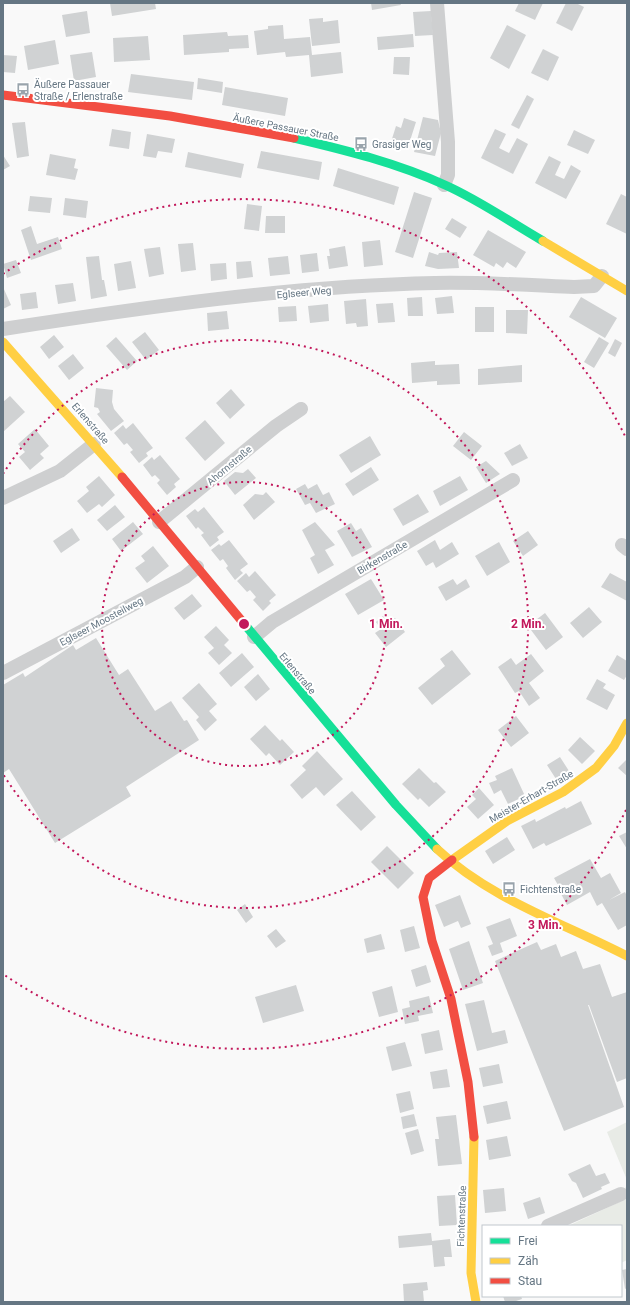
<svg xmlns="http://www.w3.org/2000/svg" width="630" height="1305" font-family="Roboto,sans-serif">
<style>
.green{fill:#e8ebe6}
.building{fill:#d0d2d3}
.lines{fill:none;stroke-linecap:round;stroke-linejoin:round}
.street{stroke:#cecfd0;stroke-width:14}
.fast{stroke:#16e098;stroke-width:9}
.slow{stroke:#ffcf43;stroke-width:9}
.jam{stroke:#f24e42;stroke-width:9}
.ring{fill:none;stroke:#c2185b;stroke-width:2;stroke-dasharray:2 4}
.labels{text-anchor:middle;stroke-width:4;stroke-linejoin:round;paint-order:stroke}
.poi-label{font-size:10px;fill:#657683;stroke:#fff;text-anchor:start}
.street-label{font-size:10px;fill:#657683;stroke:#fff}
.centre{fill:#c2185b;stroke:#fff;stroke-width:2}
.ring-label{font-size:12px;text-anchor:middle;font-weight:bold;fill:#c2185b;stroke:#fff;stroke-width:4;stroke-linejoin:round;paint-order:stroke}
</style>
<rect width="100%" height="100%" fill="#f9f9f9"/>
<path class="green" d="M627,1122v58l-20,-48z
M627,1187v73l-6,3v-37h-53l58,-27 -4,-10z"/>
<path class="building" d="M110,3h45l1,6 -44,7z
M371,3h29l1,2 -29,5z
M519,3h24l-8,17 -20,-9z
M566,3h10l8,4 -12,24 -16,-8z
M87,11l3,22 -24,4 -4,-22z
M431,11l2,24 -18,1 -2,-24z
M323,18v4l15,-2 2,23 -28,3 -3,-27z
M283,25l1,14 26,-2 2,18 29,-3 2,21 -32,4 -2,-22 -23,2 -1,-5 -28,3 -3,-24 14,-2v-3z
M507,25l19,10 -17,34 -19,-11z
M227,32l1,4 20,-1 1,13 -20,1v3l-45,3 -1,-20z
M413,34l1,13 -36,3 -1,-13z
M148,36l2,24 -36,2 -1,-24z
M55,40l4,24 -31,6 -4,-24z
M543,49l16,8 -11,24 -17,-8z
M92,52l4,25 -22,4 -4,-26z
M3,55l14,1 -2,17 -12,-1z
M394,57h16l-1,18 -16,-1z
M131,74l63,8 -2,18 -64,-8z
M198,78l25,4 -1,11 -25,-4z
M225,87l63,11 -3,18 -63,-11z
M527,95l7,4 -15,30 -8,-4z
M423,117l15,3 3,13 -6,23 -21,-4z
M404,118l12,4 -8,25 -17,-5 5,-16 5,2z
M25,122l4,34 -12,2 -5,-35z
M112,129l19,3 -2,17 -20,-3z
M495,129l11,5 -7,14 10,5 8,-15 11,6 -15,30 -32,-16z
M574,130l21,10 -7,14 -21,-9z
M147,134l28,5 -3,14 -14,-2 -2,7 -13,-2z
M261,151l61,11 -3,18 -62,-12z
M188,152l56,12 -3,14 -56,-11z
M50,154l26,5 -2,9 4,1 -3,11 -29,-5z
M3,155l7,11 -7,4z
M549,156l12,6 -6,13 9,4 7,-14 10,6 -15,28 -31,-16z
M338,168l61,19 -5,18 -61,-19z
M414,192l18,6 -19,60 -18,-6z
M621,194l6,3v37l-21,-10z
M30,196l22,2 -2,15 -22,-2z
M65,198l23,3 -2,17 -23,-3z
M247,204l15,2 -3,25 -15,-2z
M266,216h19v17h-20z
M452,218l15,9 -7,11 -15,-9z
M31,226l6,18 21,-7 4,12 -31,11 -10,-30z
M488,230l38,22 -10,16 -9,-6 -4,6 -7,-5 -2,4 -21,-12z
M380,240l3,25 -19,2 -2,-25z
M193,243l3,27 -15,2 -3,-28z
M345,246l3,20 -19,3 -2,-13h3l-1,-7z
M160,247l4,27 -15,3 -5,-28z
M429,252l9,3 1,-2 18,-1 2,16 -21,1 -13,-3z
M317,253l2,18 -17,2 -2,-18z
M99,256l3,24h2l3,16 -16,3 -5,-42z
M288,256l2,18 -20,2 -2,-18z
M16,260l5,13 -14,5 -4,-14z
M131,261l5,27 -18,3 -4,-27z
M251,261l2,16 -16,2 -1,-17z
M226,263l1,16 -16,2 -1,-17z
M73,283l3,18 -18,3 -3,-19z
M3,287l8,18 -8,4z
M36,292l2,16 -16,2 -2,-16z
M452,296l2,17 -17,1 -2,-16z
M422,297l1,19h-15l-1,-18z
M581,297l36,21 -12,20 -36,-21z
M366,299l2,27 -11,1 -1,-4 -10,1 -2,-23z
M393,303l2,19 -17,1 -2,-19z
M328,304l1,17 -19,2 -2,-17z
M296,306l1,15 -18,1 -1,-15z
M475,307h19v25h-19z
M506,310h22l-1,24 -21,-1z
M227,311l2,18 -21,2 -1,-18z
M145,332l14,18 -13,10 -14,-18z
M54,335l10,12 -15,12 -9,-12z
M116,337l21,24 -10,9 -21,-24z
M599,337l10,6 -15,25 -10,-6z
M615,339l7,4 -7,14 -7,-4z
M73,354l11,14 -15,12 -11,-14z
M435,361v4l24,-1 1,20 -23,1v-4l-25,2 -1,-20z
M522,365v17l-44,3v-16z
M96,388l17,2 -1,12 2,7 10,12 -13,10 -14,-17 3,-2 -2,-4 -4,-1z
M231,389l14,16 -15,14 -14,-16z
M10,396l15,16 -22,20v-30z
M205,420l20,23 -20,18 -20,-23z
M133,423l20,25 -7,5 2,3 -9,7 -9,-11 3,-2 -6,-7 -3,2 -10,-12 9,-8 3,4z
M35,429l14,17 -9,8 4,4 -14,12 -11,-13 6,-5 -7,-8z
M464,432l18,14 -11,14 -18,-14z
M370,436l11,19 -30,18 -12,-18z
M520,444l8,14 -16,8 -8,-13z
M160,455l20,24 -6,5 2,3 -9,8 -10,-12 3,-3 -5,-5 -3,2 -9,-12 9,-8 2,3z
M486,461l14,13 -14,9 -10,-16z
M371,467l8,13 -26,16 -8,-12z
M248,469l8,9 -21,17 -11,-14 11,-9 8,1z
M99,476l16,19 -13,12 -3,-3 -12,9 -10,-12 12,-10 -3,-4z
M460,476l8,14 -28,16 -7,-15z
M305,484l3,5 9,-5 6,11 6,-3 6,12 -19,9 -6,-10 -5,2 -9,-16z
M266,492l9,10 -21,18 -11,-15 12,-11 8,1z
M418,494l11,18 -26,14 -10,-17z
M115,505l10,12 -18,14 -10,-11z
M204,507l20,25 -7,5 2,3 -9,7 -9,-12 3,-2 -6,-6 -2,2 -10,-13 9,-7 3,3z
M133,522l10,12 -22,17 -9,-12z
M315,522l20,23 -10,5 9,15 -16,9 -8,-16 5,-3 -13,-25z
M351,523l5,8 5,-3 11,19 -20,10 -15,-26z
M72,528l8,12 -19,13 -8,-12z
M528,531l10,14 -15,11 -10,-15z
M229,540l19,24 -8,6 3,3 -8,7 -9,-12 2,-2 -5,-7 -3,2 -9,-11 8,-6 2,2z
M435,540l5,10 12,-8 7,12 -23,14 -3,-6 -7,4 -9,-15z
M499,542l11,20 -23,14 -12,-20z
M153,546l16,20 -22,17 -12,-15 10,-7 -4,-5z
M255,571l21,24 -7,6 2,2 -8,8 -10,-11 3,-3 -6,-7 -3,2 -10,-11 9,-8 3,4z
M610,573l17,9v19l-26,-14z
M371,579l13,21 -26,15 -13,-21z
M453,579l4,6 9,-6 4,8 -24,14 -8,-14z
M192,594l10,12 -18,14 -10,-12z
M589,607l13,15 -19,16 -13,-15z
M545,613l18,24 -17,13 -18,-24z
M383,616l5,8 7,-6 10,14 -19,15 -11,-14 6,-4 -5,-7z
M216,626l13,14 -5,5 8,8 -13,12 -11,-12 6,-5 -10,-11z
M96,638l23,37 9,-6 27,42 16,-10 13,20 3,-1 12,20 -73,47 5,9 -76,47 -46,-74 -6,4v-88l20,-12 2,4 48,-32 3,5z
M452,650l19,24 -39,31 -14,-17 27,-22 -5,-7z
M242,653l12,14 -23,20 -12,-14z
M531,654l13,17 -15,12 11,15 -11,8 -10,-15 -4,2 -17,-26 13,-9 5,7z
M617,655l10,6v14l-3,5 -16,-9z
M258,674l12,15 -14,12 -12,-14z
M597,679l9,5 -3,4 12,7 -8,15 -21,-11z
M199,683l18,21 -8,7 8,9 -12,11 -9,-11 3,-3 -17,-19z
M516,716l13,17 -18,14 -13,-17z
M265,725l15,16 2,-2 12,13 -14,13 -11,-12 -3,3 -16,-17z
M580,737l15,14 -13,13 -14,-14z
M317,751l26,28 -19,17 -8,-9 -14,12 -12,-14 16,-15 -4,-4z
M560,757l9,14 -13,8 -9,-14z
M627,759v17l-9,-8z
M419,768l15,15 2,-1 10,10 -17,15 -9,-9 -2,2 -16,-16z
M512,768l13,28 -17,8 -7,-14 -7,4 -5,-11 8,-3 -2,-4z
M479,788l15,17 -16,14 -11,-12 9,-8 -4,-4z
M352,791l24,26 -15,14 -25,-26z
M581,801l11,23 -46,22 -2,-3 -11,6 -12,-23 14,-7 1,3 29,-15 1,2z
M627,832v17l-8,-13z
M507,837l8,13 -22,14 -8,-13z
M387,846l27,27 -16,16 -27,-27z
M590,859l11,19 9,-5 11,20 -12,7 16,-8 2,4v29l-9,5 -16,-27 -5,3 -7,-14 -23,13 -7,-13h2l-8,-14z
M460,895l11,29 -10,4 -3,-7 -14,6 -9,-22z
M245,904l8,13 -7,6 -9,-13z
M510,918l7,18 -17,7 3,9 -11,4 -4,-10 5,-2 -7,-17z
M414,926l6,22 -15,4 -5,-22z
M276,929l10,12 -10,7 -9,-12z
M381,934l4,15 -18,4 -3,-14z
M469,941l14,42 -20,7 -14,-41z
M537,942l4,8 15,-6 5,13 15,-6 7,18 17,-5 12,33 15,-5v86l-10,4 -28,-77h-1l36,102 -60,24 -69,-170z
M426,965l5,17 -15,5 -5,-17z
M296,985l8,26 -41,12 -8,-26z
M392,986l6,26 -19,5 -7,-25z
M429,996l4,17 -15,3 1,5 -14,3 -3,-15 8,-2 -1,-6z
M484,1000l8,33 13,-3 3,13 -31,8 -12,-47z
M439,1030l4,20 -18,4 -4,-20z
M405,1042l7,24 -20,5 -6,-24z
M499,1064l4,19 -20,4 -4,-19z
M447,1069l3,18 -17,2 -3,-17z
M410,1091l4,18 -14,4 -4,-19z
M507,1101l4,18 -24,5 -4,-18z
M414,1114l3,12 -14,3 -2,-12z
M456,1115l6,49 -24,2 -3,-27h4l-3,-22z
M418,1129l6,22 -13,4 -6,-22z
M507,1136l4,20 -22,4 -3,-20z
M590,1164l6,12 9,-3 5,10 -9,4 1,2 -19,9 -7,-15 -4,-2 -4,-7z
M504,1188l2,23 -21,2 -2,-23z
M455,1195l2,30 -18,1 -2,-30z
M540,1197l5,16 -17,6 -5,-16z
M431,1233l1,8 18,-2 2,18h-8l1,9 -11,1 -2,-22 -33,3 -1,-12z
M627,1269v19l-2,1 -3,-19z
M427,1282l1,8 -5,1 1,11h-20l-1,-18z
M503,1296h18l1,3 -9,3h-8z"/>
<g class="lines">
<path class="street" d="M437,3l11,139v33l-4,10
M3,329c143,-22 288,-43 432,-46 46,-1 93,2 139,4l20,-1 8,-10
M3,498l57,-27 34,-27
M159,522l117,-96 25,-17
M622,545l5,4
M254,637l18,-15 241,-142
M3,673l182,-96 12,-10
M548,1226l73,-32"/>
<path class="fast" d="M294,138c51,12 103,25 151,47 34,15 65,37 98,56
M246,626l150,179 41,44"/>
<path class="slow" d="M543,241l84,50
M3,342l119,135
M437,849c53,50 126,74 190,107
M452,860l55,-39 56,-29 33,-24 18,-22 13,-23
M474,1137l-3,136 5,29"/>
<path class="jam" d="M3,95l167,21 124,22
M122,477l124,149
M452,860l-23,18 -6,19 9,44 19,58 17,83 6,55"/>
</g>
<g class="ring">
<circle cx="244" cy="624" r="142"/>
<path d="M3 474A284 284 0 1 1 3 774"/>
<path d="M626 810A425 425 0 0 1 3 974M3 274A425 425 0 0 1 626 438"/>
</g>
<defs>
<symbol id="bus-bare" viewBox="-9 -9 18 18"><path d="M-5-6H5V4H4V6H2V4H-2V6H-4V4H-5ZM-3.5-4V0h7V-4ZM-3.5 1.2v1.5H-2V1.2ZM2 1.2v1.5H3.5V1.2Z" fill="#99a4ac" stroke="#fff" stroke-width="2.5" paint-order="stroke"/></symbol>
</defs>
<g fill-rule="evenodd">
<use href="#bus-bare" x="13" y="80" width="20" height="20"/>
<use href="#bus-bare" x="351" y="134" width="20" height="20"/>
<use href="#bus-bare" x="499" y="879" width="20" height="20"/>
</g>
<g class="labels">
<g class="poi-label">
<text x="34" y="88">Äußere Passauer<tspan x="34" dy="12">Straße / Erlenstraße</tspan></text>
<text x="372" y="148">Grasiger Weg</text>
<text x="520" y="893">Fichtenstraße</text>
</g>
<g class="street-label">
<text transform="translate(286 127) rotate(11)" y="4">Äußere Passauer Straße</text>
<text transform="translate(304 292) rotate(-5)" y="4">Eglseer Weg</text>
<text transform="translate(91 423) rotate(49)" y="4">Erlenstraße</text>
<text transform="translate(229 465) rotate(-40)" y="4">Ahornstraße</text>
<text transform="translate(382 557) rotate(-30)" y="4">Birkenstraße</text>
<text transform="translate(101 621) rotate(-28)" y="4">Eglseer Moosteilweg</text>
<text transform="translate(298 673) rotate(50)" y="4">Erlenstraße</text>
<text transform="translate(531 796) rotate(-30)" y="4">Meister-Erhart-Straße</text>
<text transform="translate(461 1216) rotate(-88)" y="4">Fichtenstraße</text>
</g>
</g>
<circle cx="244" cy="624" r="6" class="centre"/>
<g class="ring-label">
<text x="386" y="628">1 Min.</text>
<text x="528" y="628">2 Min.</text>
<text x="545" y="929">3 Min.</text>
</g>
<rect width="630" height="1305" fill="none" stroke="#657683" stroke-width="8"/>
<rect x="482" y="1225" width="140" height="72" fill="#ffffff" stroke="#c1c8cd"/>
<rect x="490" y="1238" width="20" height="6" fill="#16e098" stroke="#c1c8cd"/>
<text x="518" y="1245" font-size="12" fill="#657683">Frei</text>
<rect x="490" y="1258" width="20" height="6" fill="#ffcf43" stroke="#c1c8cd"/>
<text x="518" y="1265" font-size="12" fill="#657683">Zäh</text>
<rect x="490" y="1278" width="20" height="6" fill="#f24e42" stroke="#c1c8cd"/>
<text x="518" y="1285" font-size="12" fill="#657683">Stau</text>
</svg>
